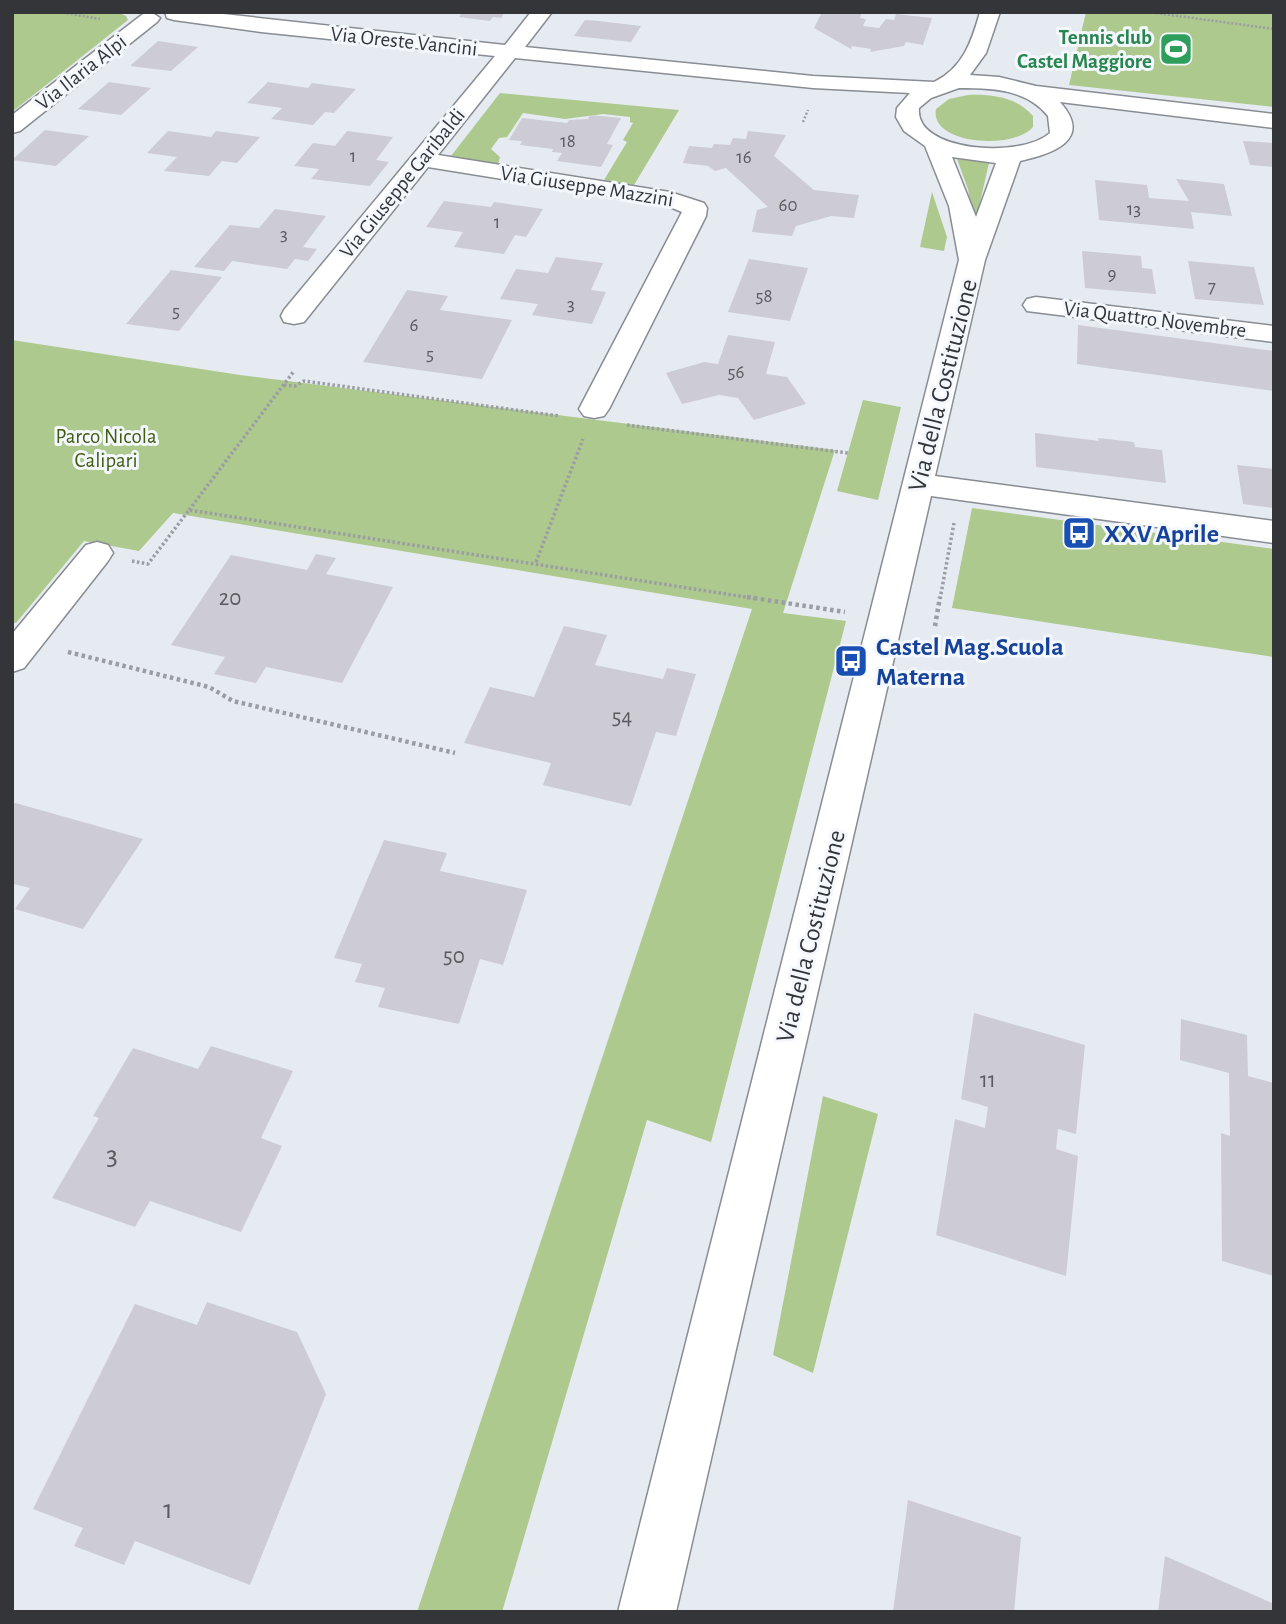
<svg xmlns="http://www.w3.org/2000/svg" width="1286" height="1624" font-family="'Alegreya Sans',sans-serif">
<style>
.green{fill:#adc98d}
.building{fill:#cdcbd3}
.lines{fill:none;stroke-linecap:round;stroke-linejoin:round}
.minor-casing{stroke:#888c93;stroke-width:3}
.path-far2{stroke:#9a9da3;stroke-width:2.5;stroke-dasharray:2 2;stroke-linecap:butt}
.path-far1{stroke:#9a9da3;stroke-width:3.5;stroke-dasharray:2.5 2.5;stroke-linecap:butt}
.path{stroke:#9a9da3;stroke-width:4.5;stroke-dasharray:3.5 3.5;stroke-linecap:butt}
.minor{fill:#fff;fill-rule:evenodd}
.labels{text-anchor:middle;stroke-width:6;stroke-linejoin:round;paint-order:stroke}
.far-number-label{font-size:19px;fill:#5a5a5f}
.far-leisure-label{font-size:21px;font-weight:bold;fill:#27864d;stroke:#f4f8fe;text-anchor:end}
.far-street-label{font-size:21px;fill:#333538;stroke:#f4f8fe}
.far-park-label{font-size:21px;fill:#3f5c0f;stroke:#f4f8fe}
.number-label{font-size:23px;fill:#5a5a5f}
.street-label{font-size:26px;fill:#333538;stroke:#f4f8fe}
.transit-label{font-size:26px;font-weight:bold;fill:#164399;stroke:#f4f8fe;text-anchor:start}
.near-number-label{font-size:28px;fill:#5a5a5f}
</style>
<rect width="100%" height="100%" fill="#e6ebf2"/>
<path class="green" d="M12,12h105l9,4 2,4 -116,92z
M1086,12h188v95l-205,-22z
M500,93l179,17 -45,75 -30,-5 23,-38 -4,-2 10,-17 -3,-1v-5l-27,-3 -38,5 -42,-6 -16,24 -8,1 -8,11 9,8 -2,7 -47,-8z
M968,95c23,-1 49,2 65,21v11c-19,23 -104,18 -97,-18l13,-10z
M957,159l32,4 -15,65 -6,-39z
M932,192l15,45 -3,14 -24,-4z
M12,340l228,35 595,75 -52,163 63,8 -135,521 -64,-22 -145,492h-85l335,-1003 -579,-96 -34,38 -55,-10 -68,82 -4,-1z
M863,400l38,7 -23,93 -41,-9z
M972,508l302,41v108l-322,-49z
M823,1096l55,18 -65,259 -40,-18z"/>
<path class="building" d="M458,12h47l-4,6 -8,-1 -3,4 -31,-4 2,-3z
M822,12h40l-2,6 6,1 -3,7 16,2 7,-9 8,1 2,-6 36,4 -9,27 -17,-3 -2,4 -34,6 1,-3 -19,-3 -1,3 -37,-21z
M585,20l14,1 42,5 -10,16 -57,-6z
M158,41l40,6 -27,24 -41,-5z
M109,82l42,6 -30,27 -43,-6z
M268,82l40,6 4,-5 44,6 -22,24 -9,-1 -12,13 -42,-6 11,-11 -35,-5z
M590,115l31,3 -14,26 6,1 -12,22 -44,-6 5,-8 -10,-1 1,-3 -33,-4 2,-4 -13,-1 13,-22 45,5 2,-3 19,-1z
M45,130l44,6 -33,30 -44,-6z
M168,131l43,6 5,-6 44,6 -23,26 -15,-2 -13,15 -45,-5 13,-14 -30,-4z
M347,131l46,6 -17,23 13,2 -19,24 -59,-7 8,-10 -25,-3 19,-23 22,3z
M748,131l38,4 -12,21 40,34 45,5 -5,23 -23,-2 -35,10 -4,10 -40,-4 5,-22 11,-3 -42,-39 -11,3 -7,-5 -25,-3 6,-17 23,2 2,-4 16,1 3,-7 13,1z
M1243,141l31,2v24l-24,-2z
M1176,179l48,5 8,32 -41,-4 3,17 -95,-9 -4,-40 52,5 2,13 40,3z
M444,201l47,6 3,-5 49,7 -17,28 -11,-2 -11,19 -50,-7 9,-15 -37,-5z
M275,209l51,7 -23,31 14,2 -9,12 -13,-2 -8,10 -55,-8 -8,10 -30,-4 36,-42 29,3z
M1082,251l59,5 1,12 10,1 4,25 -71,-6z
M556,257l47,6 -12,27 15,2 -14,32 -60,-9 6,-11 -38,-5 16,-30 32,4z
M749,259l59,9 -18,53 -62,-9z
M1188,261l66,6 10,38 -69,-6z
M171,270l51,7 -43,54 -53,-7z
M407,290l41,6 -8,14 72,10 -30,59 -119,-17z
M1078,325l196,26v40l-197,-27z
M728,335l47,7 -9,32 21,3 19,27 -52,16 -16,-22 -19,-3 -37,9 -16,-31 38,-11 14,2z
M1035,433l64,8 -1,-3 36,4 1,5 27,3 4,33 -130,-16z
M1237,465l37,4v39l-31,-4z
M316,554l20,4 -10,16 67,13 -51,96 -76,-16 -10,16 -42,-9 11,-17 -54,-12 60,-90 76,15z
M564,626l43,9 -12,30 68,14 4,-11 29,6 -20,62 -20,-4 -25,74 -88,-21 8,-22 -87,-20 26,-56 44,10z
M12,802l131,37 -60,90 -68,-20 15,-21 -16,-4 -2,2z
M384,840l63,13 -7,18 87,19 -24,75 -23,-6 -21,65 -81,-17 7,-19 -30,-6 7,-18 -28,-6z
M974,1013l111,32 -9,89 -18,-5 -2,20 22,7 -12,120 -130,-41 19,-116 30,9 3,-21 -27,-8z
M1181,1019l66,16 1,41 26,7v193l-52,-15 -1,-128 9,3 -1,-63 -49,-13z
M211,1046l82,25 -32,67 21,8 -41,86 -91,-31 -15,26 -83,-29 47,-80 -6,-2 40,-68 65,21z
M207,1302l90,30 29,62 -76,191 -115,-44 -11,24 -50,-19 9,-18 -50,-19 102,-205 62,21z
M908,1500l113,37 -7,75h-121z
M1165,1556l109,48v8h-116z"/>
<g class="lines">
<defs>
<path id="minor" d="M151,12l9,6 -3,4 -137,109 -8,2v-18l131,-101z
M165,12h40l300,33 26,-33h21l-27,35 288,29 121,6c29,-14 38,-41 46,-70h20l-14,41 -16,22 29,2 37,9 238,28v14l-214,-26c34,38 -8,52 -40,59l-35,99 -50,216 339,45v22l-343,-47 -255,1116h-58l341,-1352 -10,-54 -24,-60 -21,-15 -8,-14 1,-9 13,-15 -97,-5 -298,-30 -77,97 232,37 34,11 3,5 -1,8 -97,193 -5,7 -10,2 -10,-2 -5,-7 103,-197 -17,-7 -237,-38 -124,155 -10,2 -10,-2 -3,-6 3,-6 211,-254 -234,-24 -87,-12 -7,-2zM959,88c33,0 67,1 89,28l2,17c-29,26 -136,19 -131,-25l12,-10zM952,157l44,6 -20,54z
M1036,297l238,29v16l-247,-31 -4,-6 4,-6z
M97,542l11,3 5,8 -5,8 -84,107 -12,4v-38l74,-89z"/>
</defs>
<use href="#minor" class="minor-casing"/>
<path class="path-far2" d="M59,12l41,7
M1156,13l118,16
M803,122l5,-12"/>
<path class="path-far1" d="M284,385l11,1 9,-5 255,35
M627,425l221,28
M189,510l105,-139
M132,561l16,3 41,-54 569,89
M536,562l47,-123
M940,599l14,-76"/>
<path class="path" d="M747,597l98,15
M935,626l5,-29
M68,652l141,35 24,14 222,52"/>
<use href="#minor" class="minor"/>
</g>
<defs>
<symbol id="stadium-square" viewBox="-11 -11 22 22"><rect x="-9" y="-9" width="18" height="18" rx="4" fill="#2e9e5b" stroke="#f4f8fe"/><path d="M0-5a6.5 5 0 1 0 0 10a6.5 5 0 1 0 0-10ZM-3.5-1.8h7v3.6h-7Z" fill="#fff"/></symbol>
<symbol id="bus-square" viewBox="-11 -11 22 22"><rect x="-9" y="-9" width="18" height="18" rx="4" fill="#1a4fb4" stroke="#f4f8fe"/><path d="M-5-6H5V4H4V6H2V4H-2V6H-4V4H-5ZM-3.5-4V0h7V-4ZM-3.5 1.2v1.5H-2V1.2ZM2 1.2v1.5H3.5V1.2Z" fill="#fff"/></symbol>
</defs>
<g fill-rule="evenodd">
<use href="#stadium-square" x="1157" y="30" width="38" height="38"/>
<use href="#bus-square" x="1060" y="514" width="38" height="38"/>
<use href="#bus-square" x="832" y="642" width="38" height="38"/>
</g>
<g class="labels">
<g class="far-number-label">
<text x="568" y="147">18</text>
<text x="353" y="162">1</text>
<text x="744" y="163">16</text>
<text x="788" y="211">60</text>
<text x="1134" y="215">13</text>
<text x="497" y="228">1</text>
<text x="284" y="240">3</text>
<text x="1112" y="280">9</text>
<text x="1212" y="293">7</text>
<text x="764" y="302">58</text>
<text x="571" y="310">3</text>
<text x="176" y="317">5</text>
<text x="414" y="331">6</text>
<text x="430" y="360">5</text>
<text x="736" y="378">56</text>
</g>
<g class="far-leisure-label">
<text x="1152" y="44">Tennis club<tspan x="1152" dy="24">Castel Maggiore</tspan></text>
</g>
<g class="far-street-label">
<text transform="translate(404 41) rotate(6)" y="7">Via Oreste Vancini</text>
<text transform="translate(81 72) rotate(-38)" y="7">Via Ilaria Alpi</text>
<text transform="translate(402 183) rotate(-51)" y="7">Via Giuseppe Garibaldi</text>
<text transform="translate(587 186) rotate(9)" y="7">Via Giuseppe Mazzini</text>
<text transform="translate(1155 319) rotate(7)" y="7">Via Quattro Novembre</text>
</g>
<g class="far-park-label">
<text x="106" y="443">Parco Nicola<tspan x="106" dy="24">Calipari</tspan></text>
</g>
<g class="number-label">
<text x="230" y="605">20</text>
<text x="622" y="724">54</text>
<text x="454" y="963">50</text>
<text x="988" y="1087">11</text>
</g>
<g class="street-label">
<text transform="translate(942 385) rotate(-76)" y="9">Via della Costituzione</text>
<text transform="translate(810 936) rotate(-76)" y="9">Via della Costituzione</text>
</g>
<g class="transit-label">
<text x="1104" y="542">XXV Aprile</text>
<text x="876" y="655">Castel Mag.Scuola<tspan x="876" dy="30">Materna</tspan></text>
</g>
<g class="near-number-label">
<text x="112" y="1164">3</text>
<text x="168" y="1518">1</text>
</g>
</g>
<rect width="1286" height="1624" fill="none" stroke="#333538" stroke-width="28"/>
</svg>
